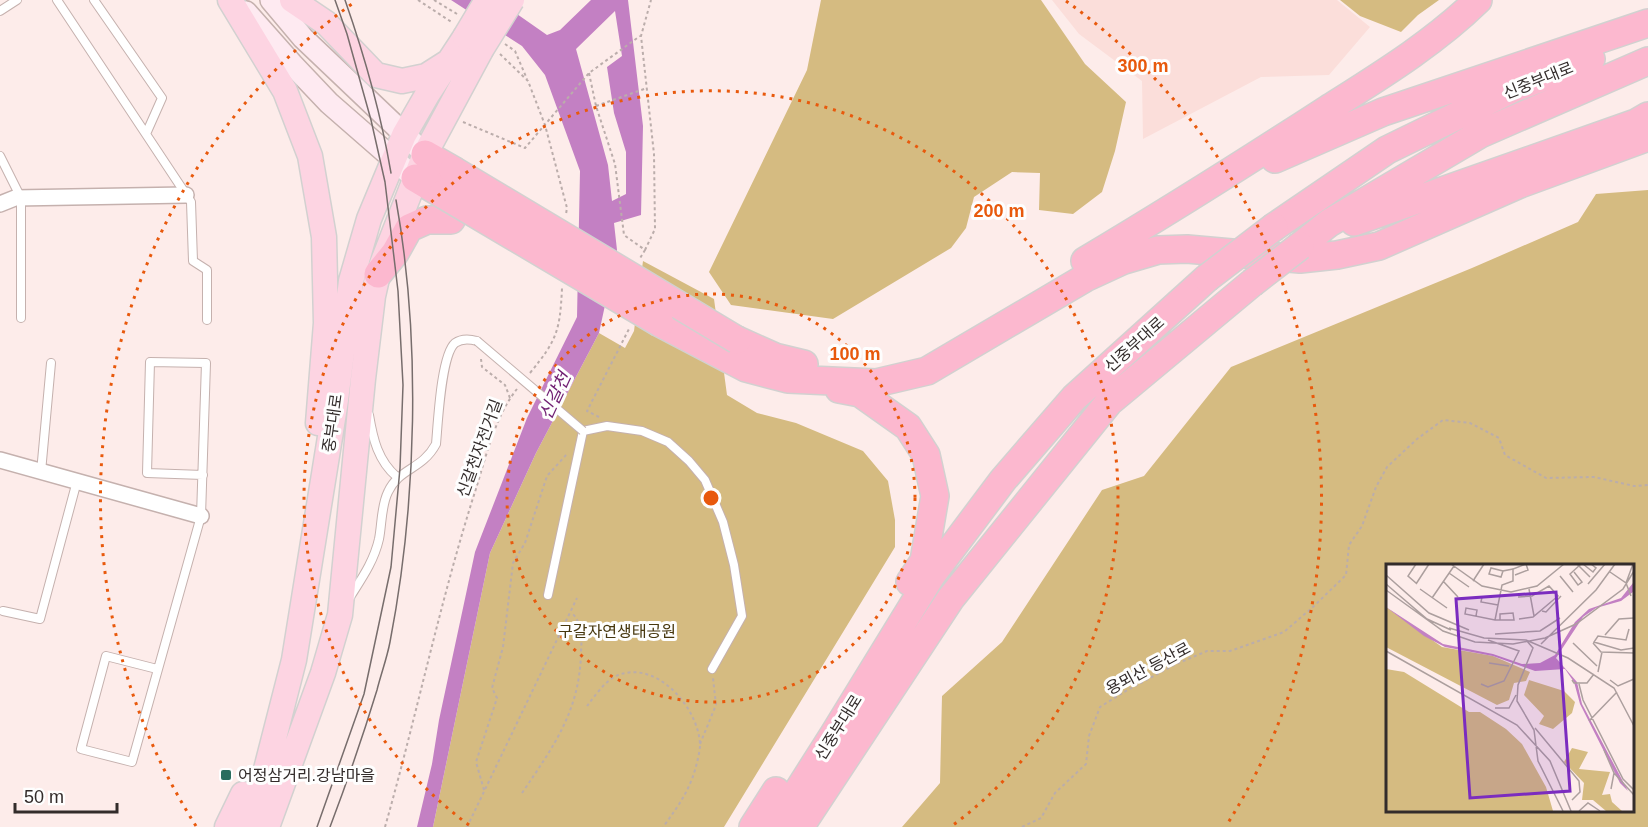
<svg xmlns="http://www.w3.org/2000/svg" width="1648" height="827" font-family="Helvetica,'Noto Sans KR',sans-serif">
<style>
.built{fill:#fbdeda}
.green{fill:#d5bb81;fill-rule:evenodd}
.water{fill:#c380c3;fill-rule:evenodd}
.lines{fill:none;stroke-linecap:round;stroke-linejoin:round}
.lane-casing{stroke:#c5b1ae;stroke-width:10}
.street-casing{stroke:#c5b1ae;stroke-width:18}
.secondary-casing{stroke:#c5b1ae;stroke-width:24}
.primary-casing{stroke:#d2d1d0;stroke-width:27}
.highway-casing{stroke:#d2d1d0;stroke-width:30}
.path{stroke:#bbadab;stroke-width:2;stroke-dasharray:3 3;stroke-linecap:butt}
.lane{stroke:#fff;stroke-width:8}
.street{stroke:#fff;stroke-width:15}
.secondary{stroke:#feeaf1;stroke-width:21}
.primary{stroke:#fdd4e2;stroke-width:24}
.highway{stroke:#fcb8cf;stroke-width:27}
.tram{stroke:#776d6c;stroke-width:1.5}
.lane-bridge-casing{stroke:#c5b1ae;stroke-width:10;stroke-linecap:butt}
.primary-bridge-casing{stroke:#d2d1d0;stroke-width:27;stroke-linecap:butt}
.highway-bridge-casing{stroke:#d2d1d0;stroke-width:30;stroke-linecap:butt}
.lane-bridge{stroke:#fff;stroke-width:8}
.primary-bridge{stroke:#fdd4e2;stroke-width:24}
.highway-bridge{stroke:#fcb8cf;stroke-width:27}
.ring{fill:none;stroke:#e8590c;stroke-width:3;stroke-dasharray:3 6}
.poi-dot{fill:#2a6d5e;stroke:#fefefe;stroke-width:2}
.labels{text-anchor:middle;stroke-width:6;stroke-linejoin:round;paint-order:stroke}
.street-label{font-size:16px;fill:#332c2b;stroke:#fefefe}
.park-label{font-size:16px;fill:#47370e;stroke:#fefefe}
.poi-label{font-size:16px;fill:#332c2b;stroke:#fefefe;text-anchor:start}
.water-label{font-size:18px;font-style:italic;fill:#712073;stroke:#fefefe}
.inset-road{fill:none;stroke:#ac9f9e;stroke-width:1.5}
.view{fill:#7b2cbf;fill-opacity:0.15;stroke:#7b2cbf;stroke-width:3}
.inset-edge{fill:none;stroke:#332c2b;stroke-width:3}
.centre{fill:#e8590c;stroke:#fefefe;stroke-width:3}
.ring-label{font-size:18px;text-anchor:middle;font-weight:bold;fill:#e8590c;stroke:#fefefe;stroke-width:6;stroke-linejoin:round;paint-order:stroke}
</style>
<rect width="100%" height="100%" fill="#fdecea"/>
<path class="built" d="M1052,0h285l33,27 -41,48 -68,2 -118,62 -1,-58 -63,-47z"/>
<path class="green" d="M821,0h220l44,64 41,38 -11,49 -13,41 -29,22 -34,-4 1,-37 -28,-1 -38,25 -8,31 -15,20 -118,71 -102,-14 -22,-33 98,-202z
M1340,0h99l-21,15 -17,17 -41,-16z
M1648,190v637h-746l38,-44 2,-87 60,-54 100,-152 42,-14 87,-109 241,-99 106,-46 18,-28zM1387,566h245v244h-245z
M643,261l71,38 13,96 30,18 39,10 67,28 25,30 7,39v27l-171,280h-291l57,-274 46,-100 63,-120 26,15 9,-17z"/>
<path class="water" d="M451,0h46l50,35 13,-5 31,-30h37l15,126 -2,89 -27,8 3,27 -18,83 -63,120 -46,100 -57,274h-16l15,-63 7,-44 36,-168 52,-134 50,-101 3,-146 -35,-96 -23,-29zM615,11l7,45 -15,11 7,46 12,39v42l-14,7 -4,-36 -32,-116z"/>
<g class="lines">
<defs>
<path id="lane" d="M57,0l134,202 2,59 14,9v50
M94,0l68,98 -16,36
M0,11l17,-11
M0,156l21,42v120
M369,415c4,24 9,46 28,62
M41,472l10,-109
M548,595l35,-164 24,-5 35,5 26,11 21,19 16,19 18,42 11,43 8,51 -30,53
M350,597c12,-19 24,-36 29,-58 3,-15 2,-33 9,-47 11,-24 34,-22 48,-48 2,-21 5,-89 19,-101 7,-5 15,-4 22,-2
M3,611l37,8 37,-138
M157,669l-51,-13 -25,93 51,13 69,-246 5,-153 -56,-1 -3,111 56,2"/>
<path id="street" d="M0,204l15,-6 171,-3
M0,460l201,56"/>
<path id="secondary" d="M271,0l32,38 122,116
M246,12l46,52 37,39 86,75"/>
<path id="primary" d="M230,0l55,91 25,65 14,81 2,86 -8,100
M292,0l34,23 50,52 26,6 24,-5 22,-14
M227,827l16,-33
M245,827l17,-42 32,-125 42,-260 15,-119 18,-62 35,-84 23,-40 38,-58
M267,827l56,-154 17,-58 23,-236 10,-83 5,-22 47,-120 56,-104"/>
<path id="highway" d="M425,154l28,16
M1275,159l108,-47 265,-89
M415,178l27,16
M1354,222l282,-99 12,-7
M1274,227l113,-77 125,-61 79,-30
M1300,246l29,-23 151,-89 168,-73
M1085,261c82,-49 163,-100 243,-152 52,-33 106,-66 150,-109
M378,274l17,-21 14,-25 18,-8h24
M660,323l86,45 42,11 88,4 51,-12 158,-93 39,-18 34,-10 29,-1 113,10 37,-4 42,-9 141,-62 128,-47
M737,340l38,17 29,7
M839,389l21,4 48,34 18,28 9,41 -11,65 -14,21
M753,827l23,-36
M775,827l59,-93 97,-158 72,-96 71,-82 133,-120
M800,827l151,-229 158,-196 143,-119"/>
</defs>
<use href="#lane" class="lane-casing"/>
<use href="#street" class="street-casing"/>
<use href="#secondary" class="secondary-casing"/>
<use href="#primary" class="primary-casing"/>
<use href="#highway" class="highway-casing"/>
<path class="path" d="M418,0l35,23
M434,0l23,14
M505,44l10,7 12,28
M500,54l28,27 17,44 22,83 -1,6
M589,73l7,33 19,58 9,71 21,15 -6,10
M596,106l51,-18
M463,122l62,26 64,-75 51,-37
M645,250l10,-21 -1,-75 -13,-118 10,-36
M481,359l1,8 23,18 5,13
M530,373c27,-33 30,-42 32,-85
M599,417l-12,-6 43,-84
M587,706c8,-10 17,-24 29,-30 40,-18 83,32 84,69 0,4 -1,9 -2,13 -6,29 -18,46 -35,69
M700,744l16,-39 -3,-27
M484,790l-8,-28 21,-64 -5,-10 11,-41 10,-84 12,-20 22,-67 20,-22
M522,793c32,-47 58,-83 59,-141 1,-14 1,-29 -9,-39
M385,827c31,-109 54,-221 88,-329 12,-36 20,-79 44,-109
M467,827l110,-229
M1022,827l19,-9 14,-25 31,-29 3,-28 11,-29 24,-15 50,-27 33,-14h23l54,-19 30,-26 32,-31 3,-30 13,-19 14,-39 11,-20 30,-28 26,-19 27,3 29,15 6,17 41,23 48,-1 40,9 14,-1"/>
<use href="#lane" class="lane"/>
<use href="#street" class="street"/>
<use href="#secondary" class="secondary"/>
<use href="#primary" class="primary"/>
<use href="#highway" class="highway"/>
<path class="tram" d="M345,0c20,57 36,114 46,173
M317,827l47,-133 27,-127 9,-99 3,-83 -5,-94 -13,-109 -14,-62 -24,-86 -12,-34
M330,827c17,-45 33,-91 47,-137 4,-16 10,-32 13,-48 27,-140 31,-302 6,-442"/>
<defs>
<path id="lane-bridge" d="M477,341l106,90"/>
<path id="primary-bridge" d="M465,37l22,-37
M481,50l31,-50"/>
<path id="highway-bridge" d="M453,170l284,170
M442,194l218,129
M1207,278l67,-51
M1252,283l48,-37"/>
</defs>
<use href="#lane-bridge" class="lane-bridge-casing"/>
<use href="#primary-bridge" class="primary-bridge-casing"/>
<use href="#highway-bridge" class="highway-bridge-casing"/>
<use href="#lane-bridge" class="lane-bridge"/>
<use href="#primary-bridge" class="primary-bridge"/>
<use href="#highway-bridge" class="highway-bridge"/>
</g>
<g class="ring">
<circle cx="711" cy="498" r="204"/>
<path d="M469 825A407 407 0 1 1 953 825"/>
<path d="M196 826A611 611 0 0 1 356 1M1066 1A611 611 0 0 1 1226 826"/>
</g>
<rect class="poi-dot" x="220" y="769" width="12" height="12" rx="3"/>
<g class="labels">
<g class="street-label">
<text transform="translate(1538 80) rotate(-22)" y="6">신중부대로</text>
<text transform="translate(1134 344) rotate(-42)" y="6">신중부대로</text>
<text transform="translate(332 423) rotate(-82)" y="6">중부대로</text>
<text transform="translate(479 448) rotate(-70)" y="6">신갈천자전거길</text>
<text transform="translate(1148 668) rotate(-28)" y="6">용뫼산 등산로</text>
<text transform="translate(838 727) rotate(-58)" y="6">신중부대로</text>
</g>
<g class="park-label">
<text x="617" y="637">구갈자연생태공원</text>
</g>
<g class="poi-label">
<text x="238" y="781">어정삼거리.강남마을</text>
</g>
<g class="water-label">
<text transform="translate(555 396) rotate(-65)" y="6">신갈천</text>
</g>
</g>
<g transform="translate(1386 564)">
<rect width="248" height="248" fill="#fdecea"/>
<path d="M0,43l56,40 51,9 37,16 -4,9 -12,2 -5,17 -12,5 -111,-58zM0,105l18,3 65,40h11l26,17 16,15 24,43 7,24h-167zM143,116l35,11 11,11 -3,11 -19,16 -14,-5 5,-8 -20,-21zM186,184l16,4 -9,17 31,3 -8,23 8,-1 2,8 10,9h-16l-13,-11h-11l2,-17 -20,-21z" fill="#d5bb81"/>
<path d="M247,19v9l-12,9 -25,7 -13,9 -27,41 21,24 5,22 46,87 -8,-8 -40,-79 -6,-22 -9,-13 -30,2 -42,-15 -48,-9 -21,-11 -38,-29 57,37 50,10 29,10 18,-1 15,-8 20,-33 14,-13 32,-11z" fill="#c380c3"/>
<path class="inset-road" d="M65,0l31,22 29,6 26,-6 27,-22M191,0l13,13M197,0l10,8 3,-4 -5,-4M117,7l-12,-3 -2,6 12,3 2,-6 10,-2M188,8l8,10 -4,3 -8,-11 11,-10M224,8l16,11 5,13M63,9l20,14M0,11l43,38 40,17M174,12l13,16M57,17l15,16M87,17l11,-17M30,19l-8,-7 8,-12M240,19l7,-19M0,20l41,35 24,11M30,20l13,-20M202,20l17,-20M34,25l27,19M143,25l5,27M0,26l57,41 32,11 38,2 32,-6 31,-14 47,-35 11,-18M96,33l-1,5 17,3M132,33l14,-1 17,-10 9,10 -25,21 -14,2M46,34l22,-32M156,47l4,1 15,-16M90,52l1,-6 -11,-2 -1,6 30,6h19l-1,-7 -13,1v6M109,56l7,-35 11,-4v-12l13,-5 2,6 -13,5M63,64l35,10 42,2 42,18 46,30 20,38M243,65l-3,11 -28,-4 -4,6 27,8 13,-2M109,70l45,-3 20,-13M219,71l14,-16 15,-1M140,76l7,8 -15,37 -1,16 17,29 4,31 25,50M187,79l24,23M207,79l8,9 33,1M155,80l55,-54 19,-26M0,87l131,74 33,36 21,50M103,99l20,3M212,108l4,-20M186,116l2,3h13l7,-9M224,116l8,6 16,-7M95,120l7,3 16,-6 15,-30 -31,-11M193,120l4,16 40,79 11,11M109,144h14l7,-13M203,157l28,-29M149,164l44,53 1,11 -8,8M218,186l10,23 -3,16M228,209l20,22M193,247l9,-8 12,8"/>
<path class="view" d="M170,28l14,199 -100,7 -14,-199z"/>
<rect width="248" height="248" class="inset-edge"/>
</g>
<circle cx="711" cy="498" r="9" class="centre"/>
<g class="ring-label">
<text x="1143" y="72">300 m</text>
<text x="999" y="217">200 m</text>
<text x="855" y="360">100 m</text>
</g>
<path d="M15 803v9h102v-9" fill="none" stroke="#332c2b" stroke-width="3"/>
<text x="24" y="803" font-size="18" fill="#332c2b" stroke="#fefefe" stroke-width="4.5" paint-order="stroke">50 m</text>
</svg>
